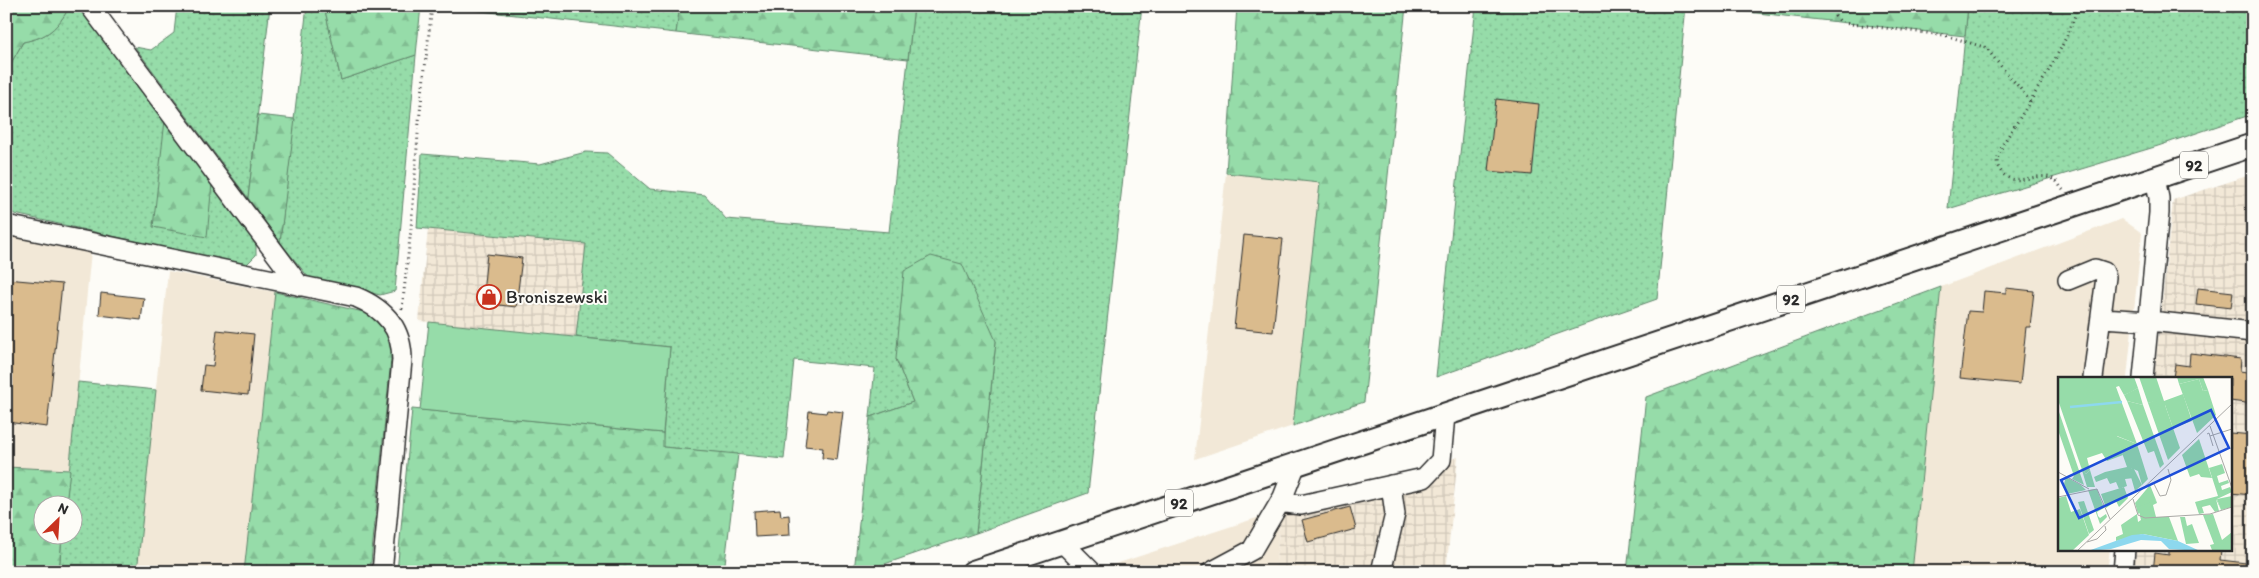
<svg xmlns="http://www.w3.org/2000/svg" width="2259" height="578" font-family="Itim,sans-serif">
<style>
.built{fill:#f2e8d7}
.industrial{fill:url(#industrial-grid)}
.grass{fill:url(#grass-dots);stroke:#60846a}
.forest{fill:url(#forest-firs);stroke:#60846a}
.garden{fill:#96dca9;stroke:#60846a}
.building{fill:#dabb8d;stroke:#2b2b2b}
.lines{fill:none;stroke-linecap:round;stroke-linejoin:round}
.minor-casing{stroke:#2b2b2b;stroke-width:22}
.major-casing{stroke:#2b2b2b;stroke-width:26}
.path{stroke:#2b2b2b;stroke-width:3;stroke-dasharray:1 4;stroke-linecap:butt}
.minor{stroke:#fdfcf7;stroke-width:19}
.major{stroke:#fdfcf7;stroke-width:22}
.labels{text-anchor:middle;stroke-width:4;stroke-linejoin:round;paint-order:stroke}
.shield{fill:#fdfcf7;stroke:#6a6a68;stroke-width:1}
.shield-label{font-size:16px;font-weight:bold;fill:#2b2b2b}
.poi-label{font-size:18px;fill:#2b2b2b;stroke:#fdfcf7;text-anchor:start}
.inset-river{fill:none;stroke:#8dd8ee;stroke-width:2.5}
.inset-road{fill:none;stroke:#a9a8a5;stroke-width:1}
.view{fill:#1d4ed8;fill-opacity:0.15;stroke:#1d4ed8;stroke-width:2.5}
.inset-edge{fill:none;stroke:#2b2b2b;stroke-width:2.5}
</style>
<defs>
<pattern id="industrial-grid" width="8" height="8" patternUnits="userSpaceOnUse" patternTransform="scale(1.25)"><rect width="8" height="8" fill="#f2e8d7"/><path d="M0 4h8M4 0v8" fill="none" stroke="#d0c7b9"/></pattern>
<pattern id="grass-dots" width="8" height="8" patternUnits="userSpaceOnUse" patternTransform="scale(1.25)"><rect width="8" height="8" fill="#96dca9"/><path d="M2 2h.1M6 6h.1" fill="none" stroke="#81bd92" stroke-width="1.8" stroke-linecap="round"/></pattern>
<pattern id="forest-firs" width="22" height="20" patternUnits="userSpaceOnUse" patternTransform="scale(1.25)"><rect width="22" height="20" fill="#96dca9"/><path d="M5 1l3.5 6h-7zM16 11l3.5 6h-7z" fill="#81bd92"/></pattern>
</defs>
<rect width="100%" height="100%" fill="#fdfcf7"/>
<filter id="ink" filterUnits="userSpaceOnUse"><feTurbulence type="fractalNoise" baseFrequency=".02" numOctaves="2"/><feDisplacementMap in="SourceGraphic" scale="10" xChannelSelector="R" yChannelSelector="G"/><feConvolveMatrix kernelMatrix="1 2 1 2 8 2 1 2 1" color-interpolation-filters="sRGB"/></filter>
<g filter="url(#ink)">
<path class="built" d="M1226,173l94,10 -27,243 -98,33z
M2122,219l20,14 -15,145h-68v171h51l-3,23h-195l29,-285z
M6,234l85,17 -21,219 -64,-3z
M168,271l107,21 -31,280h-107z
M1281,510l-6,62h-184z"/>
<path class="industrial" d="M2253,174v398h-119l2,-23h94v-171h-76l19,-178z
M428,229l158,15 -10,93 -157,-16z
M1458,457l-12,115h-171l6,-62z"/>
<path class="grass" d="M70,6h11l175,235v14l-11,11 -239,-54v-140l17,-30c25,-5 34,-13 47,-36z
M177,6h93l-22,192 -113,-151 16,3 23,-17z
M307,6h17l17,74 75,-25 -21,236 -15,4 -71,-17 -29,-36z
M436,6h244l-4,27z
M914,6h228l-54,487 -112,40 20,-192 -100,18 17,43 -43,15 5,-49 -81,-8 -10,99 -122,-12 8,-100 -94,-10 10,-93 -169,-16 5,-74 118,10 46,-12 21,1 43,36 55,6 21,24 163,13z
M1476,6h210l-29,293 -221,78z
M1968,6h285v108l-95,32 -210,63z
M78,382l78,8 -19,182h-78l3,-36h10v-30l-6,-1z"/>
<path class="forest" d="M6,6h64c-13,23 -22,31 -47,36l-17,30 3,-44 -3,-4z
M324,6h97l-5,49 -75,25z
M680,6h234l-6,53 -232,-26z
M1237,6h169l-42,396 -71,24 27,-243 -94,-10z
M1694,6h274l-3,30z
M258,115l37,4 -15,123 -32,-44z
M165,120l47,63 -5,54 -54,-10z
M931,256l31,8 34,77 -20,192 -115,39h-7l16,-155 43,-15 -17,-43 8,-88z
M1941,287l-29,285h-285l19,-175z
M275,292l93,21 18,14 6,22 -22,223h-126z
M412,409l251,24v14l75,7 -14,118h-327z
M6,467l64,3 -4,35 -24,1v30h20l-3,36h-53z"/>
<path class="garden" d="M429,322l241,25 -7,86 -243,-23z"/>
<path class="building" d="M1496,99l43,5 -7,71 -44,-4z
M1244,235l39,4 -10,93 -39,-4z
M487,254l35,4 -6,49 -34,-4z
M6,279l56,5 -15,143 -41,-5z
M2006,288l28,3 -4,36h-4l-6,57 -60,-6 8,-67 14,1 2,-21 22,2z
M2198,288l35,4 -2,16 -35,-4z
M101,293l43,5 -3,22 -42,-5z
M217,330l37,4 -6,61 -47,-5 3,-25 9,1z
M2190,353l51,6 -1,12 13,2v31l-23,-3v-23h-57l2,-14 14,2z
M827,410l16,2 -6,48 -15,-2 1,-10 -18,-2 4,-35 17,2z
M2230,433l23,2v60l-23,-2z
M1350,507l6,22 -48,13 -6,-22z
M780,509l1,7 8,-1 1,20 -35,2 -1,-26z
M2169,549h52l-1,11 26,3v9h-93l2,-19 14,2z"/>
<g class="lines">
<defs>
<path id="minor" d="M90,6l210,280
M6,225l350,72c29,12 46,31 46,63l-20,212
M2068,280l27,-11 9,3 2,5 -13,101
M2102,318l48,3 103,11
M2143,378l16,-165v-15l-4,-20
M1280,502l21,3 123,-27 17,-18 4,-45
M1062,542l30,30
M1211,572l41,-22 31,-53 13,-33
M1381,572l14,-58 -4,-29
M2123,572l2,-23"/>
<path id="major" d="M973,572l1280,-427"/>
</defs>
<use href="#minor" class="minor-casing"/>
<use href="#major" class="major-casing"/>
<path class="path" d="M1836,6l-1,10 7,7 102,12 43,13c13,20 30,34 43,54
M2063,190c-3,-3 -5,-9 -10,-11 -17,-9 -39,12 -53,-9 -2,-2 -3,-7 -3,-10 4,-16 16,-31 24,-44 15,-24 53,-84 56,-110
M402,309l9,-80 8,-108 13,-115"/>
<use href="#minor" class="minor"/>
<use href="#major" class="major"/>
</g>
</g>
<defs>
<symbol id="shop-ring" viewBox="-11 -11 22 22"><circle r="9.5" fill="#fdfcf7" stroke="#c8321e" stroke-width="1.5"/><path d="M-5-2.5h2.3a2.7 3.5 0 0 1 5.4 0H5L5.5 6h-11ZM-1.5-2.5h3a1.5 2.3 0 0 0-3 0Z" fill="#c8321e"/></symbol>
</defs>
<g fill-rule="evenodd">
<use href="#shop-ring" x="475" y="283" width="28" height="28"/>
</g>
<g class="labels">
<g class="shield">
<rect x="2180" y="151.5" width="28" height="27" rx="4"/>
<rect x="1777" y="285.5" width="28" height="27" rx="4"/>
<rect x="1165" y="489.5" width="28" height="27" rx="4"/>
</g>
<g class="shield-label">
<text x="2194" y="171">92</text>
<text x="1791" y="305">92</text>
<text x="1179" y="509">92</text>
</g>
<g class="poi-label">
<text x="506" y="303">Broniszewski</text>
</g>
</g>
<g transform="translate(2058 377)">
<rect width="174" height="174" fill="#fdfcf7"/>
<path d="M141,2l4,12 5,-1 8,25 -19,18 -18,-49zM80,11l5,17 -16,-4 -3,-6zM98,23l9,5 15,43 -12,12 -20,-57zM0,32l26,76 -12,-6 2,-3 -16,-46zM58,59l21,8 11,35 -6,6 -4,-14 -7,-3 3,10 -9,1 2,7 -8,3 -3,-7 -6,2 -3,-6 -11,4 -2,-5 11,-5 22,-5zM164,87l3,9 -8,3 2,7 9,-3 1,3 -8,3 1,4 8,-3 2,5 -15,7 4,11 -5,-11 3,12 -4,1 -5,-7 -8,2 2,6 -5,1 -4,-12 23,-6 -9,-28zM23,90l5,7 4,-4 5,17h-8zM8,100l15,8 5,5 -19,4 -3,-10zM92,108l6,15 -18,14 -3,-11zM26,124l10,29 -5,4 -11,-32zM122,140h5l2,9 5,-2 7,19 -13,1z" fill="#96dca9"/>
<path d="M0,0h76l4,11 -7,4 -7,3 -5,-9 -3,1 21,57 -20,-8 6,19 -16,6 -5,-8 -15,5 3,12 -4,4 -5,-7 -23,-67zM81,0h17l8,24 19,-7 9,27 -19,7 -8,-23 -7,2 -2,-6 -8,2zM119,0h26l5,13 -5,1 -4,-12 -20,5zM69,24l16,4 21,59 -4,4 -6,-17 -6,2zM141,62l13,39 -11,-1 -2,-3 -9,3 -8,-22zM75,90l9,18 -7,6 -6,-21zM66,110l4,11 -9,9 -3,-6 -10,7 -5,-14zM39,112l7,19 -7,4 1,4 2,2 6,-4 1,3 -7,7 -12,-34zM8,119l5,16 9,-3 9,26 -17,16h-14v-53zM174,119v11l-11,3 -4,-11zM98,123l1,3 -4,2 3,12h13l9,24 -35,-7 -27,7v-4l7,-3 -2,-9 16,-11 1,8 3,-2 -3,-13zM155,137l9,26 10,-8v19l-20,-1 -2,-5 4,-1 -11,-29z" fill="#96dca9"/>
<path d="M85,157l35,7 22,10 -31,-2 -8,-8 -20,-1 -30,9 -23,2 44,-16z" fill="#8dd8ee"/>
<path class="inset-river" d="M12,30l52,-5"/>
<path class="inset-road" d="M152,49l22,62M149,57l2,-1 4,13M152,59l22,-7M0,95l31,17M96,107l6,12 6,-1 5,-15 -3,-11M0,120l39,-8 13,30M75,122l5,16 7,3 65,-4 22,-7M29,165l10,-3 9,-9 -1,-4M19,174l155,-147"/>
<path class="view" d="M153,33l18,38 -150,70 -18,-38z"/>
<rect width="174" height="174" class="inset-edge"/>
</g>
<rect width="2259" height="578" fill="none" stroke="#fdfcf7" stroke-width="25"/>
<rect x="12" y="12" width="2234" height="553" fill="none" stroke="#2b2b2b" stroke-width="2" filter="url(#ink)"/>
<g transform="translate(58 520) rotate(25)"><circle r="24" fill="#fdfcf7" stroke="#a9a8a5"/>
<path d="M0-4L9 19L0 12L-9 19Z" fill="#c8321e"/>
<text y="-8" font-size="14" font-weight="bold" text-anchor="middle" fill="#2b2b2b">N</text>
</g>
</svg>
